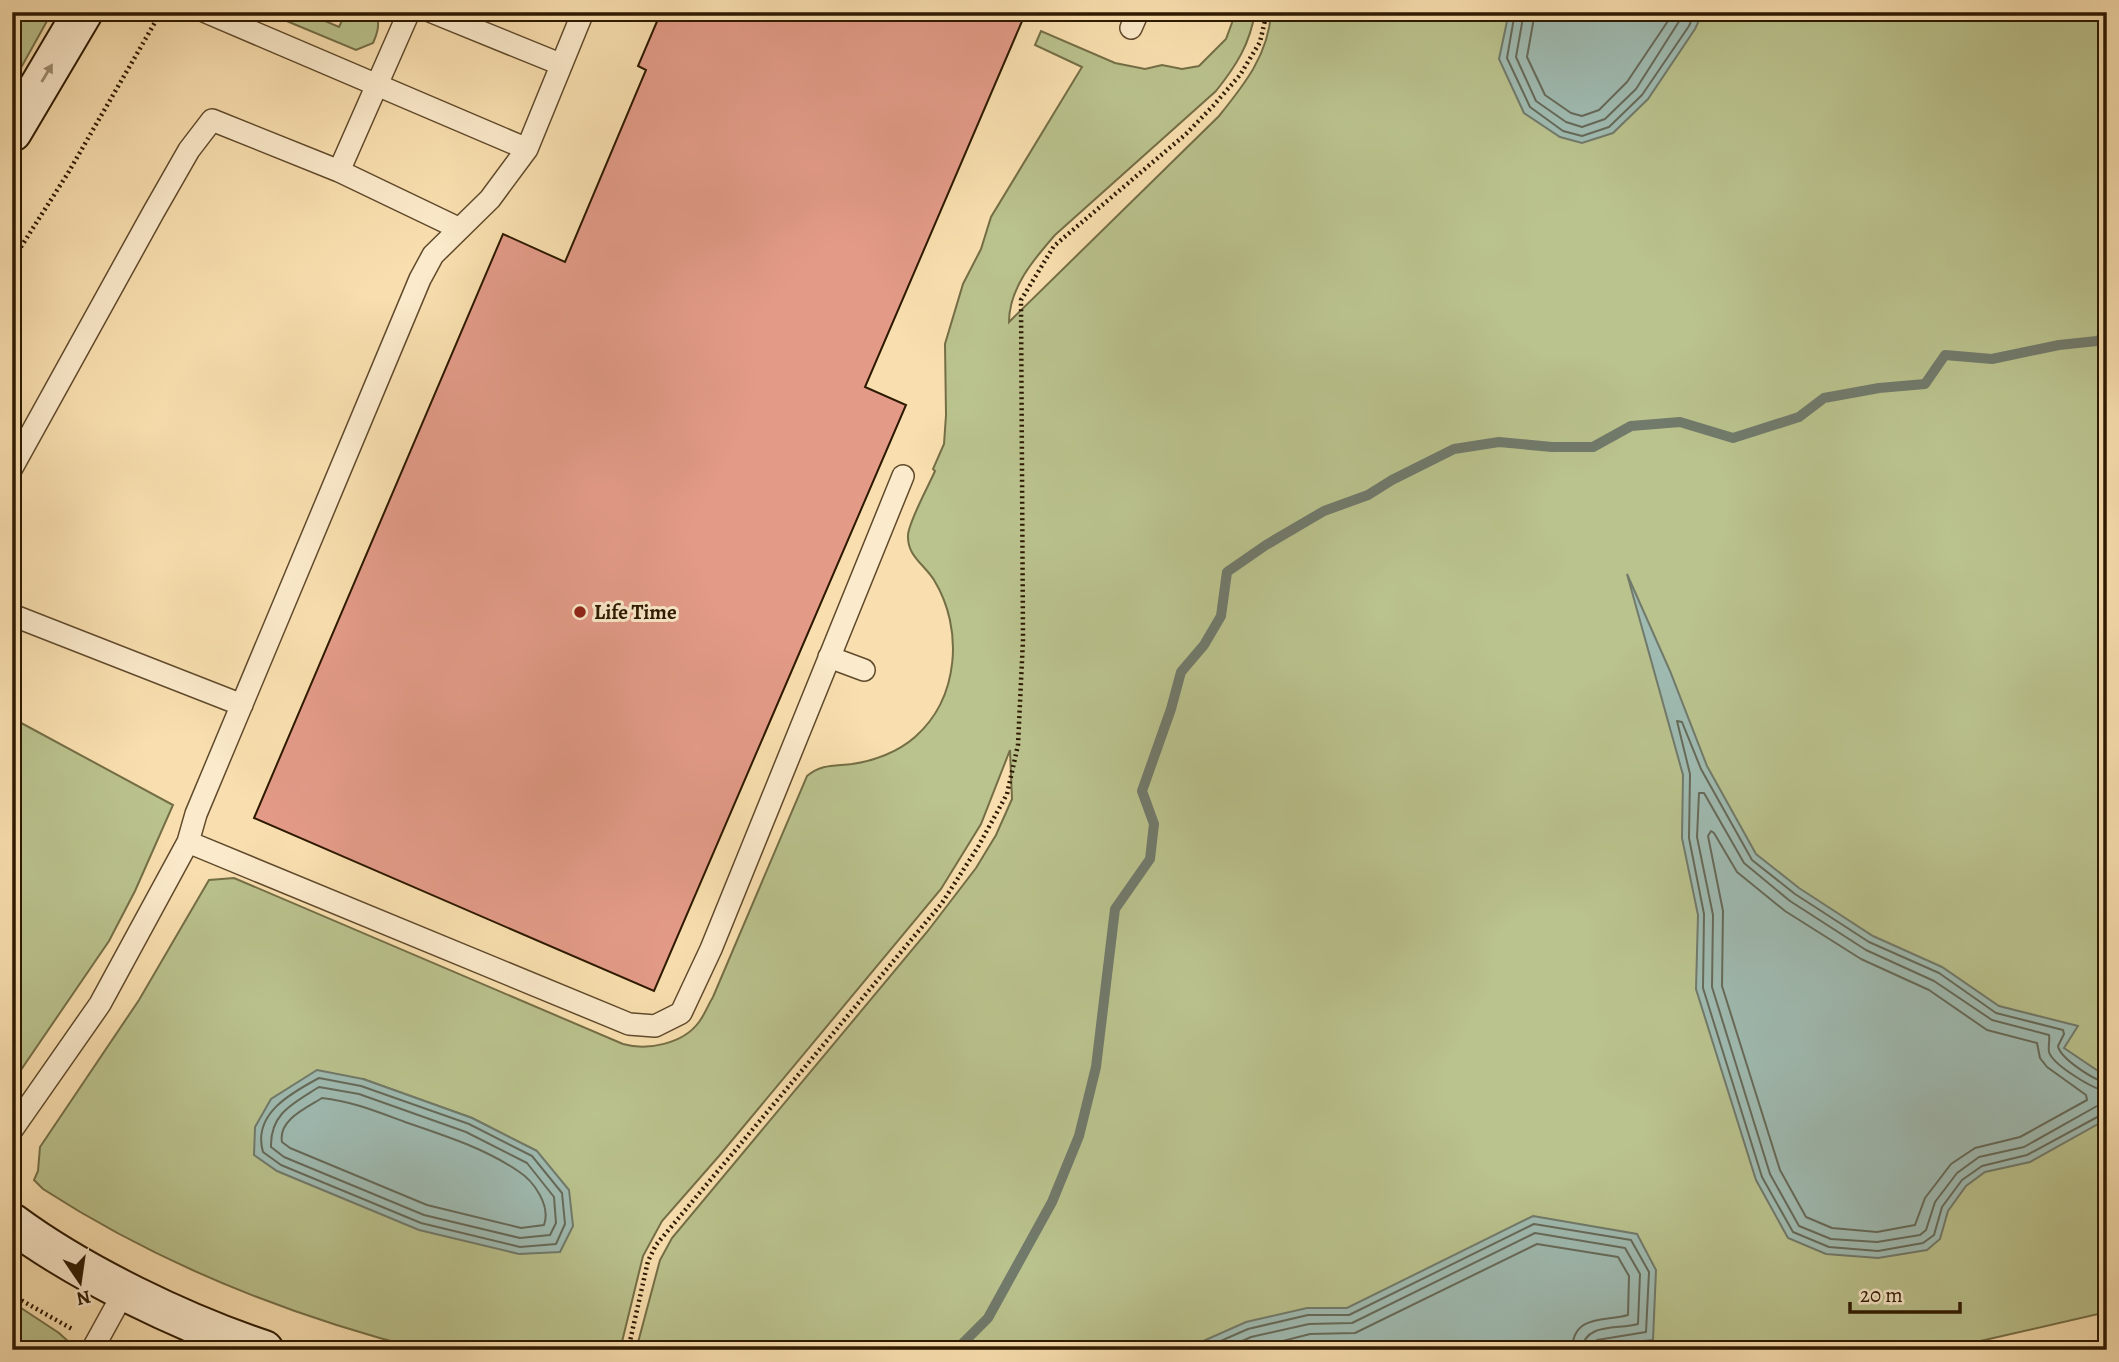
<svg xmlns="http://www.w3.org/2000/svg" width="2119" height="1362" font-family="Alegreya,serif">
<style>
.green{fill:#bac28d;stroke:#746e46;stroke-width:2;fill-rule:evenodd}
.water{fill:#9fbbb2;stroke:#717a6b;stroke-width:2}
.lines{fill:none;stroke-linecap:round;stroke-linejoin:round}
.shore{stroke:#666a59;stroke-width:2}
.stream{stroke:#717a6b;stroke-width:10}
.building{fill:#e39b88;stroke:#2d1900;stroke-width:2}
.lane-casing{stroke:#604a2c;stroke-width:24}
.secondary-casing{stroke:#2d1900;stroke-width:42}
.path{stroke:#2d1900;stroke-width:4.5;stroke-dasharray:2 3.5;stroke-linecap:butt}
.lane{stroke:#fbeacb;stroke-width:21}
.secondary{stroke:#fbeacb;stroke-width:38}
.oneway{fill:#9e8c70}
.poi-dot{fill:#8f2418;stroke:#fbeacb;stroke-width:2.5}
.labels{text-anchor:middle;stroke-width:6;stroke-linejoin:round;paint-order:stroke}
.poi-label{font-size:21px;font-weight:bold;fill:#2d1900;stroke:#fbeacb;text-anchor:start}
</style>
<rect width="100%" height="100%" fill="#f9dfaf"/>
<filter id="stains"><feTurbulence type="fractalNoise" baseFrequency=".00286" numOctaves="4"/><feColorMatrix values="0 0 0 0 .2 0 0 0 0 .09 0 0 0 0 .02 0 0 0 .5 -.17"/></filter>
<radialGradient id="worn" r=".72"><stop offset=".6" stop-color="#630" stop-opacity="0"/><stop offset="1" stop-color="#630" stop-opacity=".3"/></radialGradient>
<path class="green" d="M23,12h29l-40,72v-54z
M265,12h39l35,15 7,-15h30c4,12 2,20 -3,31l-17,7z
M1236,12h19c-5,32 -19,54 -39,79l-161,144c-21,24 -46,53 -46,87l210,-206c25,-31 50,-62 52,-104h836v1300l-166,38h-1305l24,-90 12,-22 255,-306 49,-64 20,-33 16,-36 -2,-49 -29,74 -40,65 -222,267 -57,65 -19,35 -23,94h-196c-134,-34 -265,-86 -381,-161l-9,-9 4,-9 2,-24 99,-147 70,-120 25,-2 389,166c24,7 60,0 76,-22 6,-8 9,-17 14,-25l94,-221c14,-12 27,-10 45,-12 22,-3 46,-12 63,-27 44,-39 49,-108 19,-157 -10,-16 -27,-24 -26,-45 1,-14 21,-50 27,-64l-2,-2 11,-25 2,-29 -1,-71 18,-60 18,-35 10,-32 91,-150 -47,-22 6,-14 74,32 30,6 17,-4 20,4 17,-3 27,-27zM363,1079l109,39 65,33z
M12,718l161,87 -38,86 -26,50 -97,142z
M12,1302l47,31 10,9 -8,8h-49z"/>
<path class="water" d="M1509,12h194l-8,17 -47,70 -35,34 -31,10 -22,-6 -36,-24 -25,-54z
M1627,574l43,97 37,95 49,88 43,34 74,48 69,31 57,39 79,20 -14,22 43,29v42l-77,43 -45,10 -19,14 -18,25 -8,28 -13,11 -49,8 -52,-4 -38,-16 -32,-58 -60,-191 2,-74 -16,-77 1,-63z
M317,1070l46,9 109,39 65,33 32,39 4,36 -13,26 -41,2 -100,-24 -142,-59 -23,-16 1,-28 16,-28z
M1533,1216l104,18 19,36 -3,70 -43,4 -26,6h-401l63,-28 61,-14h40z"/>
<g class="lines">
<path class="shore" d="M1515,12l-8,46 23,49 33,24 19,5 27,-9 33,-32 47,-69 6,-14
M1524,12l-8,45 20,44 30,21 16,5 23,-8 31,-30 49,-77
M1535,12l-8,45 18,38 26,18 11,3 17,-6 28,-28 47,-70
M1711,831l3,2 23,39 48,39 76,48 68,31 58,40 50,13 3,15 7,9 39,28 1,5 -67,37 -45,11 -24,16 -26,34 -10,27 -38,7 -45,-4 -26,-11 -26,-47 -58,-184 1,-75 -15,-75z
M319,1078l42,8 108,38 63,32 30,37 3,31 -9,20 -36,3 -99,-24 -140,-58 -18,-13c-11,-38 28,-59 56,-74z
M2107,1082c-13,-1 -47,-24 -49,-36l6,-12 -1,-4 -67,-17 -57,-40 -70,-31 -74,-48 -43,-34 -51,-91 -19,-47 -5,-1 13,53 -1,64 15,76 -1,74 59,189 31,55 36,15 49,4 45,-8 11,-8 8,-28 20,-27 20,-14 45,-11 74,-40 6,-1
M319,1087l40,7 107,38 61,31 27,34 2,26 -6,12 -30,3 -96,-23 -140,-58 -13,-10c-1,-34 23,-44 48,-60z
M2107,1091c-13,-1 -54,-26 -58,-39 -1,-6 1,-11 0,-17l-57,-15 -58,-39 -68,-31 -76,-49 -46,-38 -40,-70h-5l-2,44 16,78 -1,72 58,187 29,52 32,13 46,3 43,-7 6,-5 9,-28 22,-29 22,-16 45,-10 73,-41 10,-1
M322,1098c29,3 56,14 83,24 38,13 79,26 113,49 16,10 33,35 26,54l-23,3 -94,-23 -137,-57 -8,-6c-4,-22 24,-34 40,-44z
M1200,1350l48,-21 60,-14h41l185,-91 97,16 18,32 -3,60 -49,8 -5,4 -1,6
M1222,1350l29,-13 58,-13 43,-1 183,-90 90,15 15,26 -2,50c-19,6 -54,-2 -56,26
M1248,1350l62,-16 45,-1 182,-89 81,13 11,19 -1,39c-24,7 -55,-1 -56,35"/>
<path class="stream" d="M956,1350l32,-32 64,-116 27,-66 17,-69 19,-158 35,-50 4,-35 -12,-33 29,-82 10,-37 23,-27 17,-29 6,-44 39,-27 58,-34 44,-16 24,-15 62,-31 45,-7 53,5h41l38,-21 49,-4 53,16 66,-21 25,-19 55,-10 46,-4 20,-29 47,4 67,-14 38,-4 10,-5"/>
</g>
<path class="building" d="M661,12h365l-161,375 41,18 -252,586 -400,-173 249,-584 62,28 81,-192 -8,-4z"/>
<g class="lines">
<defs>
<path id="lane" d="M206,12l321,137
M432,12l128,52
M1131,28l7,-16
M339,171l70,-159
M12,468l141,-255 36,-63 23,-30 127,51 119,57
M12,615l230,90
M829,657l35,13
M188,842l441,182 26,2 26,-13 30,-64 192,-473
M12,1130l88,-126 88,-162 8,-28 224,-535 13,-24 57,-56 37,-50 56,-137
M92,1350l33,-60"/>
<path id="secondary" d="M12,132l71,-120
M12,1223c69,51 171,100 252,127"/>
</defs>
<use href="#lane" class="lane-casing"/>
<use href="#secondary" class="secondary-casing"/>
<path class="path" d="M12,261l56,-88 93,-161
M12,1295l60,34
M628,1350l20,-89 8,-16 286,-342 36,-56 29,-53 11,-49 5,-105 -2,-340 33,-54 132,-112 27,-28 27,-31 20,-33 7,-30"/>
<use href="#lane" class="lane"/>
<use href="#secondary" class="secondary"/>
</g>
<defs><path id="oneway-solid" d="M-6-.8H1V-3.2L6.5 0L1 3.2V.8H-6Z" transform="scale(1.75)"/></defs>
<use class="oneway" href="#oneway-solid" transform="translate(47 73) rotate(-59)"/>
<circle class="poi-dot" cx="580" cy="612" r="7"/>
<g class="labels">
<g class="poi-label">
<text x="594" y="619">Life Time</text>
</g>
</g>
<rect width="2119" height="1362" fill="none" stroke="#f9dfaf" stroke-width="42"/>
<rect x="14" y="14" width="2091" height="1334" fill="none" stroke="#2d1900" stroke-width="3.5"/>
<rect x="21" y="21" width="2077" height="1320" fill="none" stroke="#2d1900" stroke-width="2"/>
<g transform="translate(80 1282) rotate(167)" stroke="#fbeacb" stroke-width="5" paint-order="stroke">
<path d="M0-5L12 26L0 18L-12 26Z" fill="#2d1900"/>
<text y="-10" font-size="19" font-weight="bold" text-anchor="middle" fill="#2d1900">N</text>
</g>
<path d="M1850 1302v10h110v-10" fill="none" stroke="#2d1900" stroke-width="3.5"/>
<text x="1860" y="1302" font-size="21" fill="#2d1900" stroke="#fbeacb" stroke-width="5" paint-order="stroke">20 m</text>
<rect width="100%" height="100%" filter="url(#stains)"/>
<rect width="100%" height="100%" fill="url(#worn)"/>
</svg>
